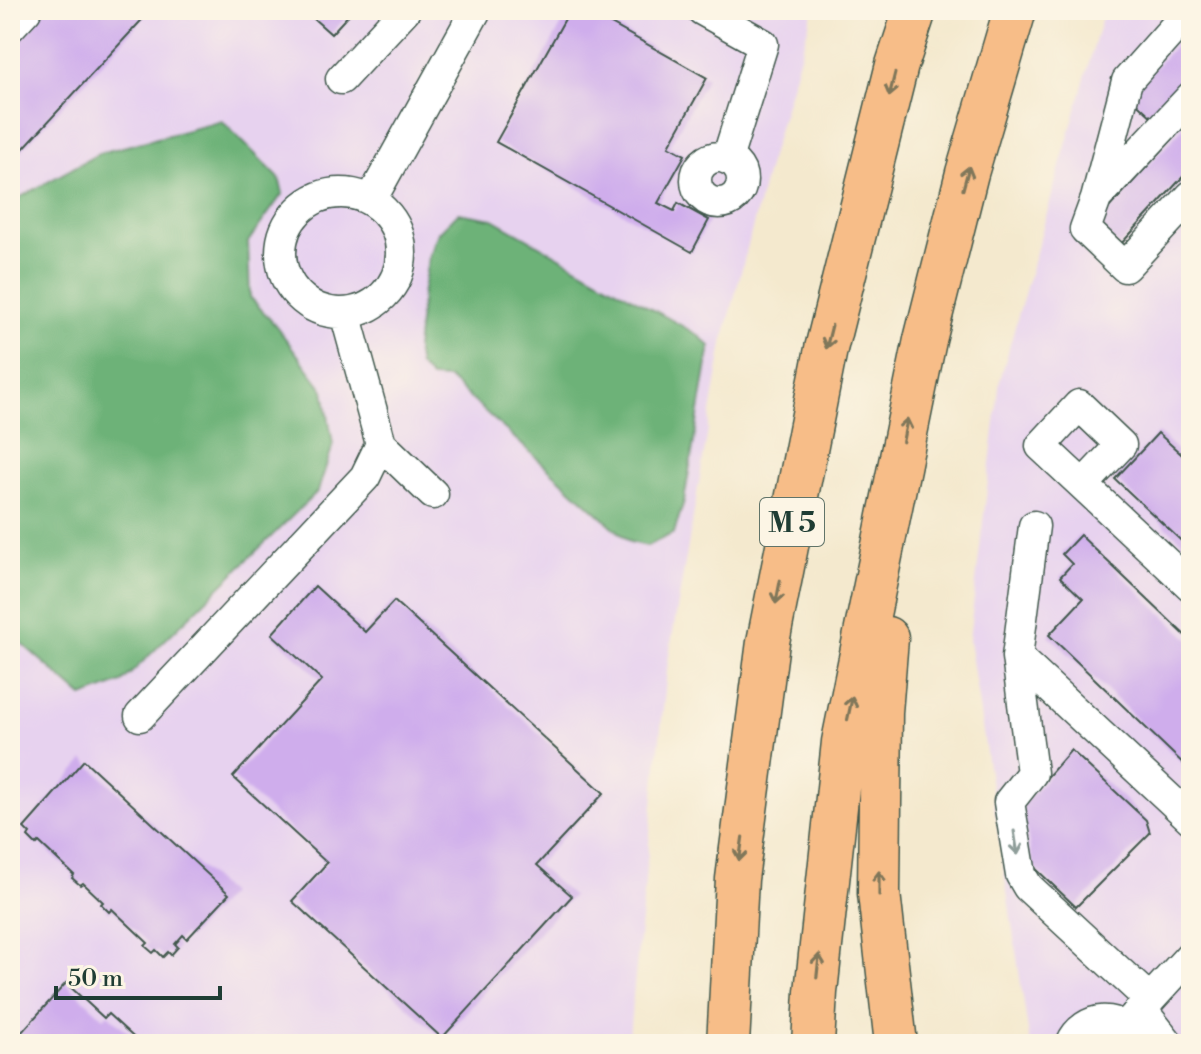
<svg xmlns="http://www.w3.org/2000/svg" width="1201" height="1054" font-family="'Libre Bodoni',serif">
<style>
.built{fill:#e7d2ef}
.forest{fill:#6db278;stroke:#467856;stroke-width:2}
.building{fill:#cfadec}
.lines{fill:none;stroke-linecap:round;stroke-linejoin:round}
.minor-casing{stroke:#3f574b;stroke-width:33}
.highway-casing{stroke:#3f574b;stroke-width:45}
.minor{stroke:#fff;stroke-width:30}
.highway{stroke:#f7bd88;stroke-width:42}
.oneway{stroke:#80775a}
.oneway2{stroke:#8f9e9a}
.labels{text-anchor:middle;stroke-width:8;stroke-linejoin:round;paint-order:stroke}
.shield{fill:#fcf5e5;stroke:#617469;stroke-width:2}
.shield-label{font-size:28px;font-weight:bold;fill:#1f3d34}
</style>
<rect width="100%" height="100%" fill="#fcf5e5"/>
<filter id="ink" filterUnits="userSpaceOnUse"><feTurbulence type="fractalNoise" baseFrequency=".0125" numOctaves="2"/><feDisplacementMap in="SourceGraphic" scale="16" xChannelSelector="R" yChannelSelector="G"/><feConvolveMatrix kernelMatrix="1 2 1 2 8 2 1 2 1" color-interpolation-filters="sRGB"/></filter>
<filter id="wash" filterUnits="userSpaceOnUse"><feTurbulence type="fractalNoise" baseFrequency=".006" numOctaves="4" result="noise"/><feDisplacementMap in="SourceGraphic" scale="32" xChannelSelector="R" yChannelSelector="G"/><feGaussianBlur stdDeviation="1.8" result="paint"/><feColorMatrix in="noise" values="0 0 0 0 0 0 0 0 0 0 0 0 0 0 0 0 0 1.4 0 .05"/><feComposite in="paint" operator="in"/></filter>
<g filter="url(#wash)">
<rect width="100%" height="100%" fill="#f4e9ce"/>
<path class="built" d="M10,10h803l-44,153 -45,175 -56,323 -40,383h-618z
M1104,10h87v1034h-161l-61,-404 31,-260z"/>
<path class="forest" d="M222,121l57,57 4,15 -35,49 2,55 26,29 48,64 9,55 -15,46 -196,191 -39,15 -73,-64v-430l90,-50z
M458,213l35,6 205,116 12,11 -26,155 -10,32 -27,13 -17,-4 -181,-163 -18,-1 -12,-12 -3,-17 6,-54 7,-40 9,-22z"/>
<g id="blocks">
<path class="building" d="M38,10h113l-141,153v-123z
M304,10h49l-22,24z
M570,10h16l121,68 -38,68 16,9 -27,48 16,8 4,-8 31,17 -17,32 -196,-110z
M1191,28v50l-37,41 -25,-23z
M1191,119v49l-72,78 -25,-22z
M1158,433l33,30v87l-76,-71z
M1080,535l111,106v130l-142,-136 34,-36 -23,-22 12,-13 -10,-10z
M315,586l50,46 29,-31 210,192 -67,72 35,31 -130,142 -150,-137 35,-38 -94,-86 89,-97 -50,-46z
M1071,750l75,70 4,13 -74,74 -43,-41 -11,-60z
M84,760l145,134 -42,45 -4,-4 -8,9 3,3 -7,8 -3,-3 -5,5 -7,-7 -3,3 -8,-7 3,-3 -36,-34 -3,3 -8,-8 2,-2 -20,-19 -3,2 -8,-7 2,-3 -35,-33 -3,3 -8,-8 2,-3 -6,-6z
M66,983l38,35 4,-4 33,30h-130z"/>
</g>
</g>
<g filter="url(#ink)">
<use href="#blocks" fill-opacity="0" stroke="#3f574b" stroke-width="2"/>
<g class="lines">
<defs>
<path id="minor" d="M702,10l61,34 -36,115
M1190,10l-63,71 -31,118 -11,30 40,38 66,-71
M10,27l16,-17
M341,79l64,-69
M696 180a23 23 0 1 1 46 0a23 23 0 1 1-46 0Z
M281 253a60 60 0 1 1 120 0a60 60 0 1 1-120 0Z
M1099,195l92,-98
M371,200l105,-190
M345,313l36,131 52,50
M1083,485l38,-40 -42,-40 -38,41 150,140
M1034,526l-17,131 15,116 -23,29 12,73 7,12 122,113
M1017,657l174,162
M140,716l225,-239 16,-33
M1142,1010l27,34
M1124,1028l67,-73
M1071,1044c12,-29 53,-33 62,0"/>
<path id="highway" d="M887,638l-6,74 -2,181 17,151
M728,1044l9,-165 31,-237 58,-293 71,-284 18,-55
M813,1044l3,-52 27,-250 82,-402 42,-167 48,-163"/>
</defs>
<use href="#minor" class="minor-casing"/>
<use href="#highway" class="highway-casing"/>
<use href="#minor" class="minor"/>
<use href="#highway" class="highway"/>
</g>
<defs><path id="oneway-shaft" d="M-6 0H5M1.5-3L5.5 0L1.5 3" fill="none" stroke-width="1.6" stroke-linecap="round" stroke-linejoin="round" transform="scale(2)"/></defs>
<g class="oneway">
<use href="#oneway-shaft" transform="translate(892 85) rotate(104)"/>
<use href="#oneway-shaft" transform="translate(966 178) rotate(-75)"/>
<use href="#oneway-shaft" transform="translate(829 337) rotate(104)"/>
<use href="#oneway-shaft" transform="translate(905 430) rotate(-79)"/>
<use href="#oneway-shaft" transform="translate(778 592) rotate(101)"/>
<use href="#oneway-shaft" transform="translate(850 708) rotate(-78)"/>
<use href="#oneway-shaft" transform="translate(741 849) rotate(98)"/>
<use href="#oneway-shaft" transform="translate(879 883) rotate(-90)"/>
<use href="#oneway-shaft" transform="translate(818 966) rotate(-84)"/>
</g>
<use class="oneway2" href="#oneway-shaft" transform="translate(1016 843) rotate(81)"/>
</g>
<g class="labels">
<rect class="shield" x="760" y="498" width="64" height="48" rx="6"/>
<g class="shield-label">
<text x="792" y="532">M 5</text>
</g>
</g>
<rect width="1201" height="1054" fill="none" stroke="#fcf5e5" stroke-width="40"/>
<path d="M56 986v12h164v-12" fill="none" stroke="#1f3d34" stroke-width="4"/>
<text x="68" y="986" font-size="24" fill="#1f3d34" stroke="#fcf5e5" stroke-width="6" paint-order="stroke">50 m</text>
</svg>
